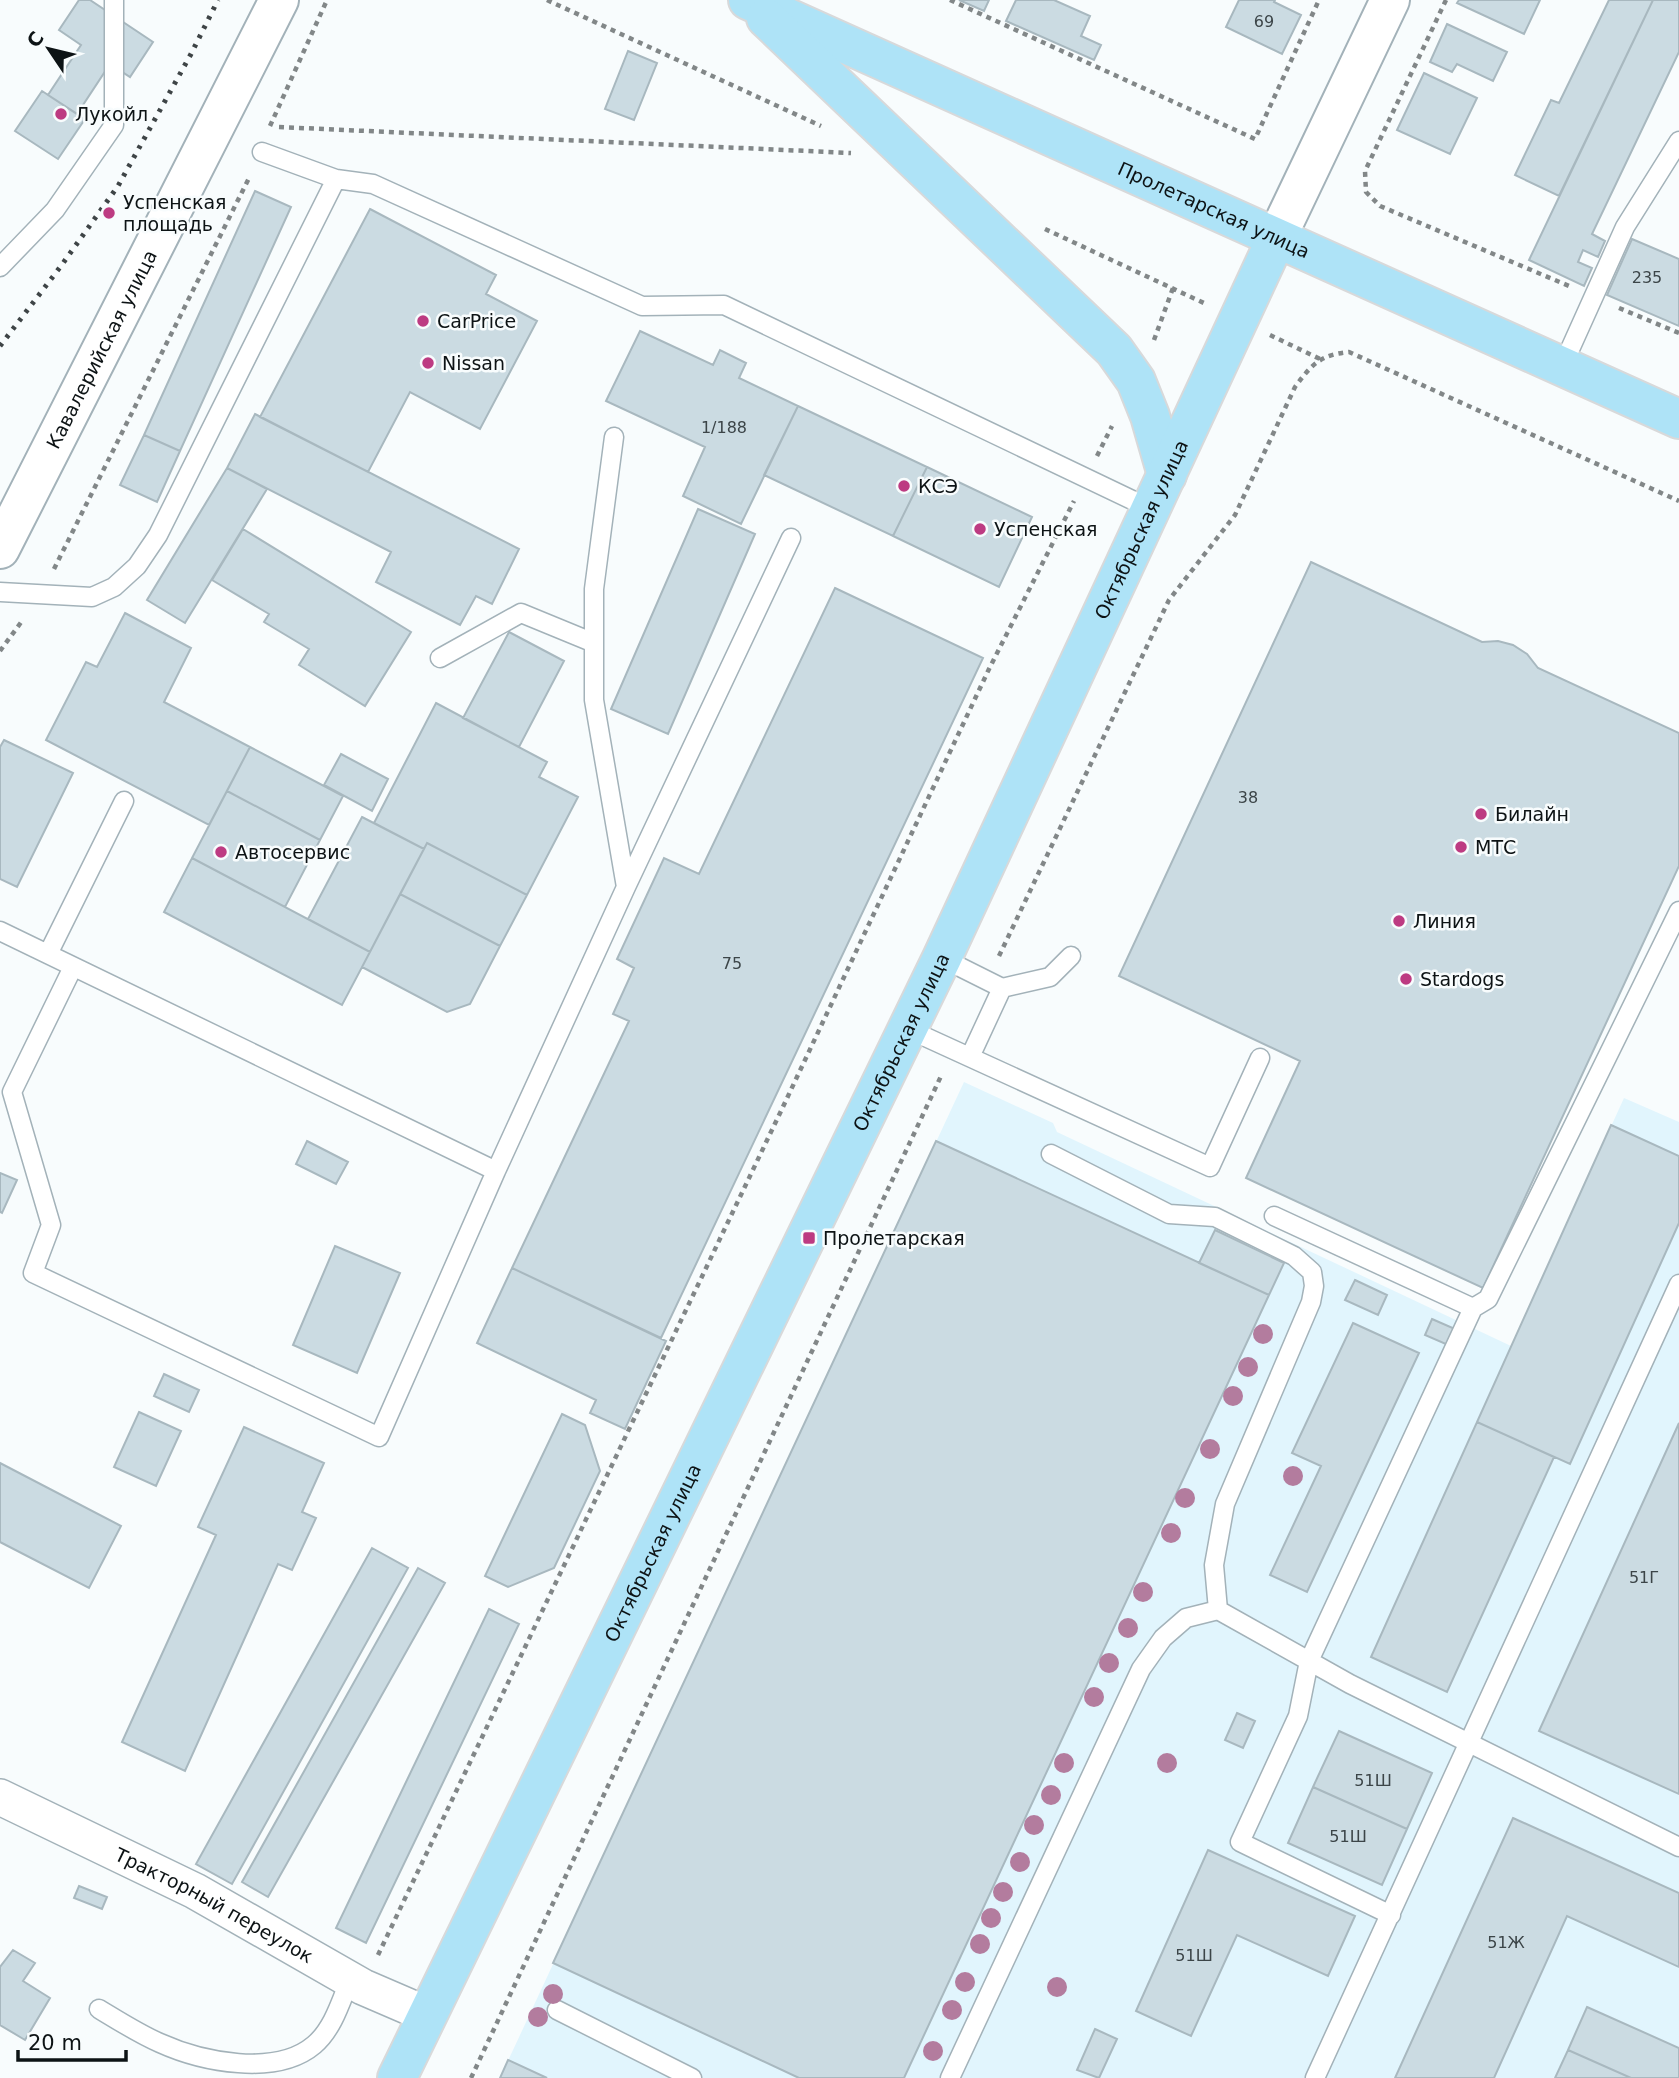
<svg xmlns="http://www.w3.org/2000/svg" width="1679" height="2078" font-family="'DejaVu Sans',sans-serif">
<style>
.built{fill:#e1f5fd}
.building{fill:#cbdbe2;stroke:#a8b8bf;stroke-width:2}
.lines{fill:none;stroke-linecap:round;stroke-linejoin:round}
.lane-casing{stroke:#a3b2b9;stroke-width:21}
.street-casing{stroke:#a3b2b9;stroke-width:38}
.secondary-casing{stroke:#a3b2b9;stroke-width:42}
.primary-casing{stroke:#d8d9da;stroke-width:42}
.path{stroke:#828788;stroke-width:4.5;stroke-dasharray:5 5;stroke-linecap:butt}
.lane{stroke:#fff;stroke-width:18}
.street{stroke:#fff;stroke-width:35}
.secondary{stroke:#fff;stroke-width:38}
.primary{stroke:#aee3f7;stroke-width:38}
.rail{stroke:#3e4446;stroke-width:5;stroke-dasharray:3.5 7;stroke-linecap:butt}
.tree{fill:#b37c9e}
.poi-dot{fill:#bd3b82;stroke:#f8fcfd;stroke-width:2.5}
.labels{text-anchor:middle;stroke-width:5;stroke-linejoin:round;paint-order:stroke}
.number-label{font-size:16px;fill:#3c4548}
.poi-label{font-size:19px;fill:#0d1315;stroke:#f8fcfd;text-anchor:start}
.street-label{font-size:19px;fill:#0d1315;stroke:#f8fcfd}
</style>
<rect width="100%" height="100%" fill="#f8fcfd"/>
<path class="built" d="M964,1082l89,41 4,9 454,214 113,-248 55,24v956h-1179z"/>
<path class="building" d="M79,0h11l63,42 -23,35 -20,-13 -33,50 -29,-19 33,-50 -22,-15z
M959,0h30l-5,11z
M1016,0h38l36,16 -9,20 20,9 -7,15 -88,-39z
M1239,0h36l-1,2 27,13 -19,39 -56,-27z
M1459,0h81l-16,34 -67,-31z
M1609,0h44l-94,196 -44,-21 36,-75 8,3z
M1653,0h26v52l-87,182 13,7 -7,16 -15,-7 -5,12 14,6 -8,18 -55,-26z
M1447,24l60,28 -14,29 -36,-17 -5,8 -22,-10z
M628,51l29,12 -23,57 -29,-11z
M1424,73l53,25 -27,56 -53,-24z
M42,91l43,28 -27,40 -43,-28z
M255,191l36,16 -111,244 -36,-16z
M370,209l126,66 -10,19 51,27 -57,108 -70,-37 -42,80 -108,-55z
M1632,239l47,20v67l-72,-31z
M640,331l73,34 7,-15 26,13 -7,15 59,28 -57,118 -58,-28 22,-49 -99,-46z
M798,406l129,61 -34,69 -129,-61z
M255,414l264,135 -27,55 -16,-8 -16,29 -84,-43 15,-30 -164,-84z
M144,435l36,16 -23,51 -37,-17z
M927,467l105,50 -33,70 -106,-51z
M227,468l40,21 -82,134 -38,-23z
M698,509l57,25 -87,200 -57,-25z
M243,529l168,103 -46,74 -66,-41 10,-16 -45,-27 5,-8 -57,-34z
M1311,562l171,80 16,-1 15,4 14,9 11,14 141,65v133l-196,422 -237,-110 54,-117 -181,-85z
M835,588l148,70 -322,680 -149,-70 117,-247 -16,-7 21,-46 -17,-9 47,-101 35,16z
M125,613l66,35 -27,54 86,45 -41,78 -163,-85 40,-78 11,5z
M509,632l55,29 -45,86 -56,-29z
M436,703l111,59 -8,15 39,20 -51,98 -100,-52 -3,6 -50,-26z
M4,740l69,33 -56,114 -17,-8v-132z
M250,747l93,49 -23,44 -93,-49z
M341,754l47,25 -16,32 -48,-26z
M227,791l93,49 -35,67 -93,-49z
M362,817l62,32 -54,103 -62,-33z
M427,843l100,52 -27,51 -100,-52z
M192,858l178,94 -28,53 -178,-93z
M400,894l100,52 -30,58 -23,8 -85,-45z
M1611,1125l68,31v67l-109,241 -93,-42z
M307,1141l41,21 -12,22 -40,-20z
M936,1141l333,154 -365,783h-105l-246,-115z
M0,1173l17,7 -15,33 -2,-1z
M1215,1230l69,33 -15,32 -70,-32z
M335,1246l65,27 -43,100 -64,-28z
M512,1268l154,73 -41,88 -35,-16 6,-13 -119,-57z
M1355,1280l32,15 -9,20 -33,-15z
M1432,1319l23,10 -7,16 -23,-10z
M1353,1323l66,30 -112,239 -37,-17 51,-109 -29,-13z
M164,1374l35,16 -10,22 -35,-16z
M139,1412l42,19 -25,55 -42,-19z
M562,1414l23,11 15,46 -46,97 -46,19 -23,-11z
M1477,1422l77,35 -107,235 -76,-35z
M1679,1423v371l-140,-63z
M244,1427l80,36 -22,49 14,6 -24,52 -14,-6 -93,207 -63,-29 94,-207 -18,-8z
M0,1463l121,63 -32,62 -89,-46z
M372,1548l36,20 -176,316 -36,-20z
M418,1568l27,15 -177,314 -26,-15z
M489,1609l30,15 -153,319 -30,-15z
M1237,1713l18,8 -12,27 -18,-8z
M1339,1731l93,42 -25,56 -94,-42z
M1313,1787l94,42 -25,56 -94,-42z
M1513,1818l166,75v74l-112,-51 -73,162h-99z
M1208,1850l147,66 -27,60 -91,-41 -46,101 -55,-25z
M79,1886l28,11 -5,12 -28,-11z
M13,1950l22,13 -12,18 27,17 -25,42 -25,-15v-58z
M1587,2007l92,41v30h-48l-63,-28z
M1095,2029l22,10 -18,39 -22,-8z
M1568,2050l63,28h-76z
M508,2060l39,18h-47z"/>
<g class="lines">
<defs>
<path id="lane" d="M262,152l74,27 37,5 269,122 82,-1 427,204
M0,267l55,-57 59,-85v-125
M1562,367l63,-140 54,-86
M614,437l-20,152v111l32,187
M0,592l92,5 22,-10 23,-21 21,-31 178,-356
M440,658l81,-45 73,30
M0,931l496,240 -117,266 -346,-164 18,-48 -39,-133 61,-125
M48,954l76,-153
M942,958l60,30 48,-11 21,-21
M908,1029l302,138 50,-109
M970,1057l32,-69
M496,1171l130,-284 165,-349
M1274,1216l199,92
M1218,1610l132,74 329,163
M1391,1915l-151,-73 58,-126 11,-55 164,-353 15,-9 191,-388
M99,2009c20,12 40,25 61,34 42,19 116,34 154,2 19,-16 27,-44 36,-66
M557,2010l135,68
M950,2078l191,-409 22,-31 23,-20 32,-8 -4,-45 11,-61 86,-202 3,-16 -2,-14 -18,-16 -79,-39 -46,-3 -118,-60
M1315,2078l364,-794"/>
<g id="street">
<path id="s1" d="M0,1797l195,94 168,96 65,28"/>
</g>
<g id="secondary">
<path d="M1276,239l114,-239"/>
<path id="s2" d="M0,549l279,-549"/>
</g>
<g id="primary">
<path id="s3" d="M748,0l931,419"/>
<path d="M766,18l348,332 22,31 14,35 17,59"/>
<path id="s4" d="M397,2078l545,-1120 334,-719"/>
</g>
</defs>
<use href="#lane" class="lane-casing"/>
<use href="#street" class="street-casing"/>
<use href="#secondary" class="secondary-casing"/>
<use href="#primary" class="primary-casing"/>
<path class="path" d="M547,0l274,126
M950,0l305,139 64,-139
M1446,0l-81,171 1,21 14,14 189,80
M270,126l57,-126
M279,127l572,26
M1045,229l161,75
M1619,308l60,25
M1270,335l50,24
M1154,340l19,-52
M1097,456l15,-30
M54,569l196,-393
M0,651l22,-30
M999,956l170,-356 66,-85 60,-128c17,-23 25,-32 54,-35l330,149
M378,1955l403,-844 208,-442 85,-168
M471,2078l471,-1004"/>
<use href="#lane" class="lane"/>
<use href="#street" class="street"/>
<use href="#secondary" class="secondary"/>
<use href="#primary" class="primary"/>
<path class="rail" d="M0,346l61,-80 57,-80 73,-132 27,-54"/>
</g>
<g class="tree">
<circle cx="1263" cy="1334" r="10"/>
<circle cx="1248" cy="1367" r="10"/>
<circle cx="1233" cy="1396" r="10"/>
<circle cx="1210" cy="1449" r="10"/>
<circle cx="1293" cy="1476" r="10"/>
<circle cx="1185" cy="1498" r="10"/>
<circle cx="1171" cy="1533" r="10"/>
<circle cx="1143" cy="1592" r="10"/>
<circle cx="1128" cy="1628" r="10"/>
<circle cx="1109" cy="1663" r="10"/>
<circle cx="1094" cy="1697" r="10"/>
<circle cx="1064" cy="1763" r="10"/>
<circle cx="1167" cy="1763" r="10"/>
<circle cx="1051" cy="1795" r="10"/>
<circle cx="1034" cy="1825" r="10"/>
<circle cx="1020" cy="1862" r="10"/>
<circle cx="1003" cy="1892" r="10"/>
<circle cx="991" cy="1918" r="10"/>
<circle cx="980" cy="1944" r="10"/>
<circle cx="965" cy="1982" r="10"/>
<circle cx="1057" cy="1987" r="10"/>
<circle cx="553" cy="1994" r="10"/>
<circle cx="952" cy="2010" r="10"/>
<circle cx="538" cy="2017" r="10"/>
<circle cx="933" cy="2051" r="10"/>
</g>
<g class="poi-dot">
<circle cx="61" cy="114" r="7"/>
<circle cx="109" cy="213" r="7"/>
<circle cx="423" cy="321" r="7"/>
<circle cx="428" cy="363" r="7"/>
<circle cx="904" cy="486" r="7"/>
<circle cx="980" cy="529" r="7"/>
<circle cx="1481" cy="814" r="7"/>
<circle cx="1461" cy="847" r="7"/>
<circle cx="221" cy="852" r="7"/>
<circle cx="1399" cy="921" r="7"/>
<circle cx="1406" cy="979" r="7"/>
<rect x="802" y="1231" width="14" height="14" rx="3.5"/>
</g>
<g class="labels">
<g class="number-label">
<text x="1264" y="27">69</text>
<text x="1647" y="283">235</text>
<text x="724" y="433">1/188</text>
<text x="1248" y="803">38</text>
<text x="732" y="969">75</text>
<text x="1644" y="1583">51Г</text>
<text x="1373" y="1786">51Ш</text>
<text x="1348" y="1842">51Ш</text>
<text x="1506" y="1948">51Ж</text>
<text x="1194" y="1961">51Ш</text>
</g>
<g class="poi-label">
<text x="75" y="121">Лукойл</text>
<text x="123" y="209">Успенская<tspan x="123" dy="22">площадь</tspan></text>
<text x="437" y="328">CarPrice</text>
<text x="442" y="370">Nissan</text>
<text x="918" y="493">КСЭ</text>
<text x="994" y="536">Успенская</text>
<text x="1495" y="821">Билайн</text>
<text x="1475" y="854">МТС</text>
<text x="235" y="859">Автосервис</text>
<text x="1413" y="928">Линия</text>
<text x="1420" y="986">Stardogs</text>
<text x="823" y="1245">Пролетарская</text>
</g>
<g class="street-label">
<text dy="7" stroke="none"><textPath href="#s3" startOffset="511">Пролетарская улица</textPath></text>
<text dy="7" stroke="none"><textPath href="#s2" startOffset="224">Кавалерийская улица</textPath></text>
<text dy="7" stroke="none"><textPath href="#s4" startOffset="1718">Октябрьская улица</textPath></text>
<text dy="7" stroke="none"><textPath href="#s4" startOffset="1152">Октябрьская улица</textPath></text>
<text dy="7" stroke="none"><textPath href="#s4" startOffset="584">Октябрьская улица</textPath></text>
<text dy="7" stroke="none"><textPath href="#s1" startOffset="240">Тракторный переулок</textPath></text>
</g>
</g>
<g transform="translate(49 49) rotate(305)" stroke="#f8fcfd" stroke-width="5" paint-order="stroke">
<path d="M0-5L12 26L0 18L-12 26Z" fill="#0d1315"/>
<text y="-10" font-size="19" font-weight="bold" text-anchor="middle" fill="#0d1315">С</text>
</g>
<path d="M18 2050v10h108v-10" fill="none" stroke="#0d1315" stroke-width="3.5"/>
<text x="28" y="2050" font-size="21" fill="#0d1315" stroke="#f8fcfd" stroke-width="5" paint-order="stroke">20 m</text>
</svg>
